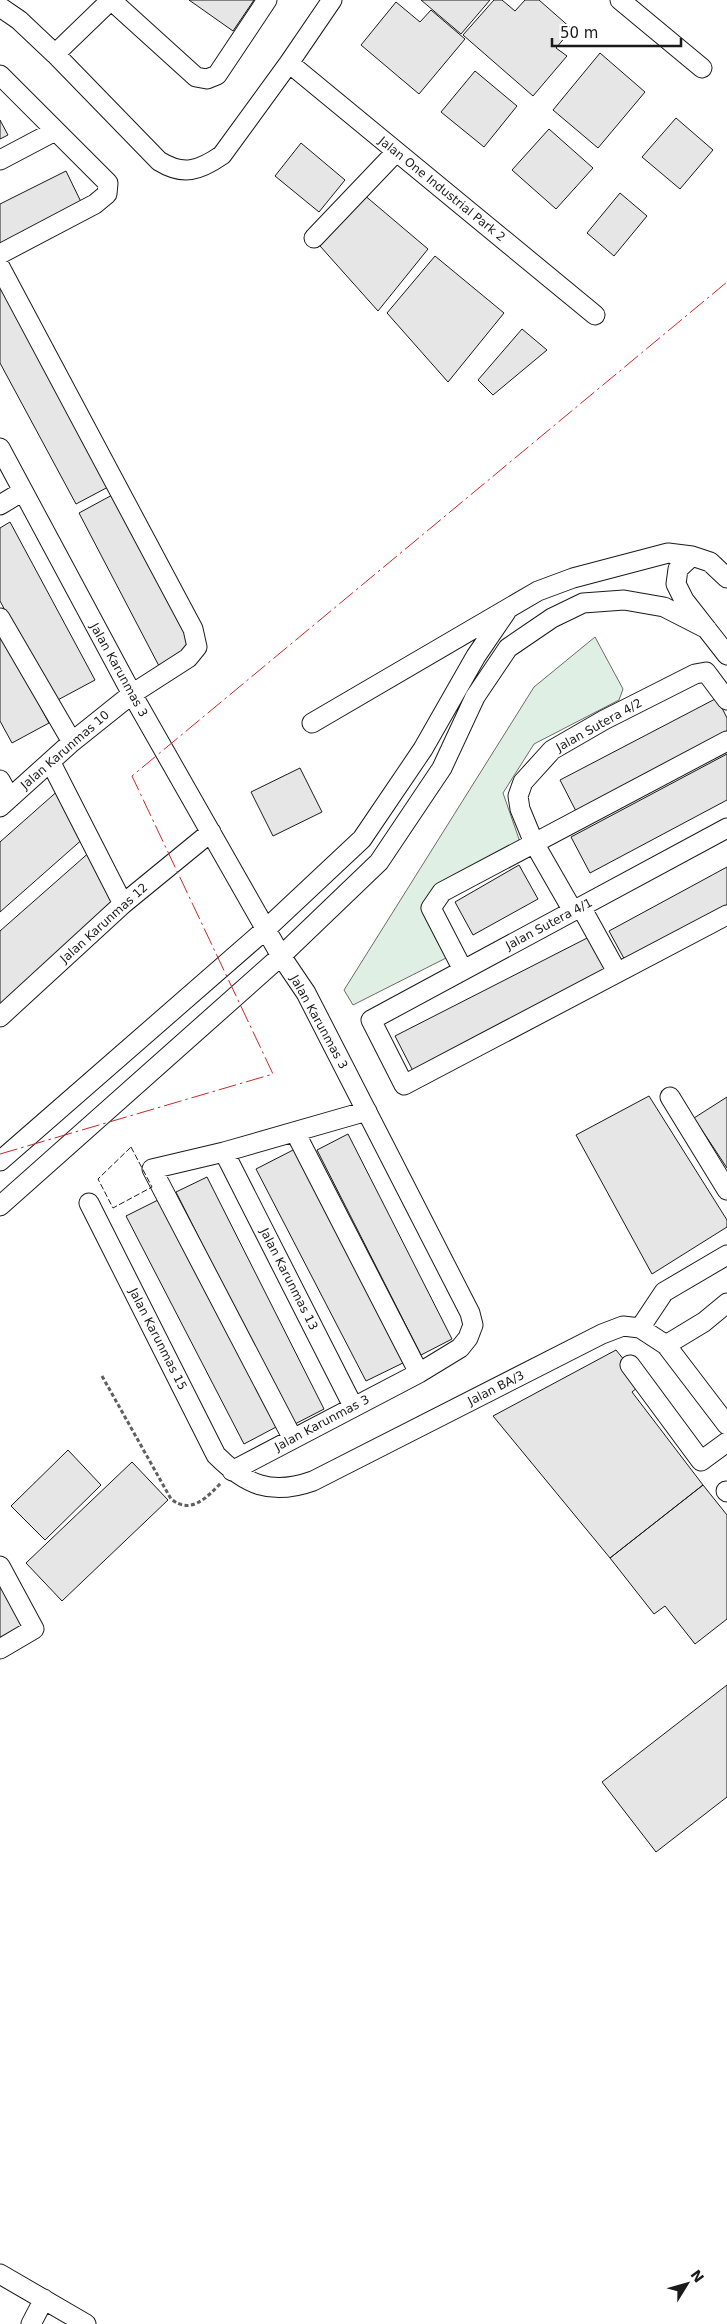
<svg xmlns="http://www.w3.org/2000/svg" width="727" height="2324" font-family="'DejaVu Sans',sans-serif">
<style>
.green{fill:#e0efe3;stroke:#6a6a6a}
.building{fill:#e6e6e6;stroke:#1a1a1a}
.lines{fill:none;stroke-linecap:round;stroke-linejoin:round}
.minor-casing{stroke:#1a1a1a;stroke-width:21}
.path{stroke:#5f5f5f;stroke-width:3;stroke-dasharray:4 2.5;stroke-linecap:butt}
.minor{stroke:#fff;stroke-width:19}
.fence{stroke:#1a1a1a;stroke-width:1;stroke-dasharray:6 2.5;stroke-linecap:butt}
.power{stroke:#c62828;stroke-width:1;stroke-dasharray:18 4 2.5 4;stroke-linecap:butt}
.labels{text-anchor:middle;stroke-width:4;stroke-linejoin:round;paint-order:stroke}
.street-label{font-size:12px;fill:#1a1a1a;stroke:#fff}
</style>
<rect width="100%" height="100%" fill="#fff"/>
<path class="green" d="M595,637l28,52 -4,11 -85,44 -31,49 17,49 -83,46 13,68 -97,49 -9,-15 190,-303z"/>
<path class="building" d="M189,0h65l-21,31z
M421,0h69l-29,34z
M494,0h8l13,11 10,-11h14l33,29 -16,19 11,8 -34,40 -70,-61z
M396,2l24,20 11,-12 34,29 -46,55 -58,-49z
M600,53l45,39 -47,56 -45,-38z
M475,71l42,35 -33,41 -43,-35z
M676,118l37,32 -33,39 -38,-32z
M0,120l8,15 -8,4z
M549,129l44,39 -37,41 -44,-39z
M301,143l44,37 -26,32 -44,-36z
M66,171l17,35 -83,42v-44z
M620,193l27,23 -33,40 -27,-23z
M363,194l65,55 -50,62 -58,-65z
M435,256l69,57 -56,69 -61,-69z
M0,281l110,205 -34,18 -76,-141z
M522,329l25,21 -54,45 -15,-15z
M114,494l81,153 -36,19 -80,-153z
M10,522l85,158 -41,22 -54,-101v-73z
M0,632l49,91 -37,20 -12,-22z
M717,698l10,20v20l-149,77 -18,-35z
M727,754v46l-137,73 -19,-36z
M300,768l22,44 -49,24 -22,-44z
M61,788l24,49 -85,75v-70z
M92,850l23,51 -115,104v-74z
M519,865l19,34 -65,36 -18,-33z
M727,867v43l-100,54 -18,-33z
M593,935l18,35 -198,101 -18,-35z
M649,1096l78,124v7l-75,47 -76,-139z
M727,1097v71l-33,-50z
M348,1134l104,205 -31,16 -104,-205z
M297,1148l110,213 -41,20 -110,-212z
M207,1177l117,232 -31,16 -117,-233z
M160,1199l118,227 -34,18 -118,-228z
M616,1350l27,33 -11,9 71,93 -93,73 -117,-142z
M68,1450l33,35 -56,55 -34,-34z
M132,1462l36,38 -106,101 -36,-38z
M703,1485l24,30v104l-32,25 -30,-38 -11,8 -44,-56z
M0,1574l28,51 -28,15z
M727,1685v112l-71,55 -54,-70z"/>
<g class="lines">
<defs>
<path id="minor" d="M111,0l85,77 11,2 10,-4 50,-75
M620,0l82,68
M0,7l19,13 36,34 104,107c24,15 40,10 63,-6l67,-92 43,-63
M55,54l56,-54
M289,63l306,252
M0,75l108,108 -1,11 -12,10 -95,50
M0,160l55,-29
M314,238l82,-86
M0,267l193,362 4,18 -9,11 -56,36 -60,48 -72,65
M0,448l132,246 149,262 25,37 164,320 3,12 -5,13 -8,10 -41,25 -187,98
M0,505l23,-14
M692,556l-14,13 -2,15 8,16 43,55
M0,618l72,124
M312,723l226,-132 35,-13 95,-25 24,3 18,6 17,16
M51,763l72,141
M0,780l10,18
M727,828l-356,192 33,65 323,-170
M581,907l36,65
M573,911l-39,-68 -14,-34 -2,-13 5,-14 29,-32 52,-30 91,-46 11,-2 21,28
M463,970l-32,-62 11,-16 285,-151
M0,1017l123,-113 88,-72
M670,1097l57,93
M295,1132l124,241
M224,1152l129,254
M0,1161l266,-232 96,-90 61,-90 53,-93 30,-44
M89,1203l127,252c30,30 55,41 97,26l289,-147 21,-8 17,2 26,17 61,80
M0,1206l281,-250 98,-94 63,-94 33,-71 33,-49 44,-30 31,-15 41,-3 40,7 43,22
M640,1328l24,-36 63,-37
M666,1345l38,-23 23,-19
M630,1365l71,96 26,-19
M293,1439l-141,-270 72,-17 143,-41
M726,1491l1,1
M0,1566l34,63 -34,20
M0,2274l86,50
M31,2324l13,-25"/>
</defs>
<use href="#minor" class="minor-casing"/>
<path class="path" d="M102,1376l69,123c20,16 35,-1 50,-16"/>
<use href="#minor" class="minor"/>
<path class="fence" d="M131,1147l21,40 -39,21 -15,-29z"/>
<path class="power" d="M0,1154l273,-80 -141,-298 595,-494"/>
</g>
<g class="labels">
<g class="street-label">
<text transform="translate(442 189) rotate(39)" y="4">Jalan One Industrial Park 2</text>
<text transform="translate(119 670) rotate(61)" y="4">Jalan Karunmas 3</text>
<text transform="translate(599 725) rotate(-29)" y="4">Jalan Sutera 4/2</text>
<text transform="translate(65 750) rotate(-41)" y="4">Jalan Karunmas 10</text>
<text transform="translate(104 923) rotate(-42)" y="4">Jalan Karunmas 12</text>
<text transform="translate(549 924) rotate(-28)" y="4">Jalan Sutera 4/1</text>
<text transform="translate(319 1022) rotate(61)" y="4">Jalan Karunmas 3</text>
<text transform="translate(289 1279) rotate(63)" y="4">Jalan Karunmas 13</text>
<text transform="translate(158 1339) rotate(63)" y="4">Jalan Karunmas 15</text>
<text transform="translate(496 1388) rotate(-27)" y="4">Jalan BA/3</text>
<text transform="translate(322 1423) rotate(-28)" y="4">Jalan Karunmas 3</text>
</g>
</g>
<g transform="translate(687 2284) rotate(53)" stroke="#ffffff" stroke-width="4" paint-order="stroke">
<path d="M0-4L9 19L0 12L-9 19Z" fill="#1a1a1a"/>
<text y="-8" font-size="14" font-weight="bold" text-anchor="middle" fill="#1a1a1a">N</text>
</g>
<path d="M552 38v8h129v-8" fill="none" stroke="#1a1a1a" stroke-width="2.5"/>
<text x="560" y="38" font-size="15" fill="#1a1a1a" stroke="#ffffff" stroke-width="4" paint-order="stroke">50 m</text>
</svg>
